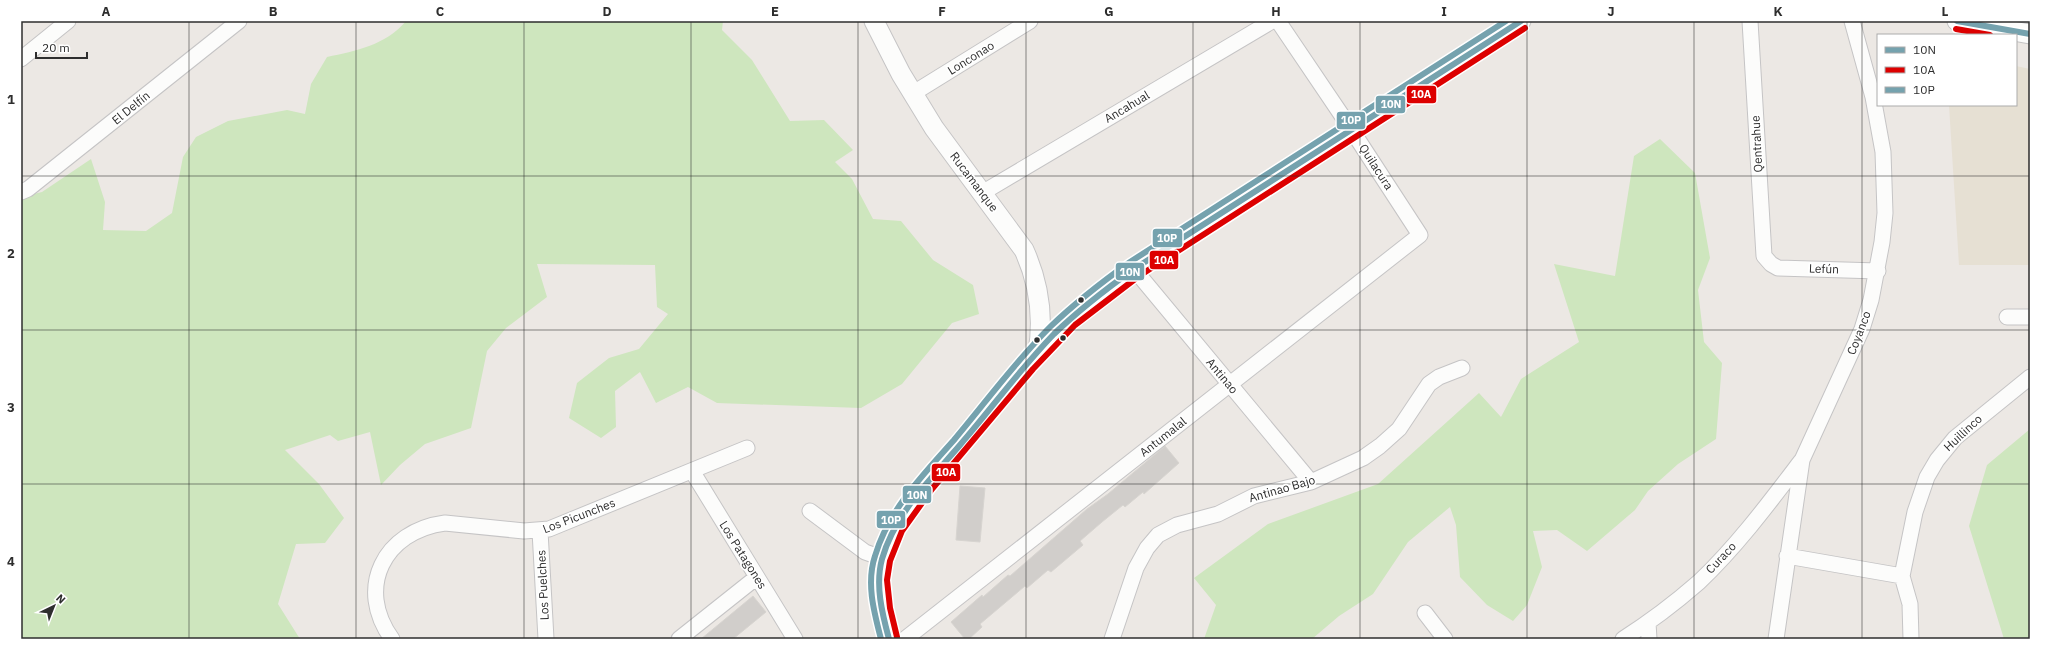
<svg xmlns="http://www.w3.org/2000/svg" width="2051" height="660" font-family="'IBM Plex Sans',sans-serif">
<style>
.education{fill:#e6e0d3}
.green{fill:#cee6be}
.building{fill:#d1cecb;stroke:#d7d4d0}
.lines{fill:none;stroke-linecap:round;stroke-linejoin:round}
.minor-casing{stroke:#c5c4c5;stroke-width:17}
.tertiary-casing{stroke:#c5c4c5;stroke-width:21}
.minor{stroke:#fcfcfb;stroke-width:15}
.tertiary{stroke:#fcfcfb;stroke-width:19}
.bus-1-casing{stroke:#fff;stroke-width:9}
.bus-2-casing{stroke:#fff;stroke-width:9}
.bus-3-casing{stroke:#fff;stroke-width:9}
.bus-1{stroke:#75a2ae;stroke-width:6}
.bus-2{stroke:#d00;stroke-width:6}
.bus-3{stroke:#75a2ae;stroke-width:6}
.grid{fill:none;stroke:#2e2e2e;stroke-width:1;stroke-opacity:0.55}
.bus-dot{fill:#2e2e2e;stroke:#fff;stroke-width:1.5}
.labels{text-anchor:middle;stroke-width:3.5;stroke-linejoin:round;paint-order:stroke}
.street-label{font-size:12px;fill:#2e2e2e;stroke:#fff}
.line-badge{stroke:#fff;stroke-width:1.5}
.badge-label{font-size:11px;text-anchor:middle;font-weight:bold;fill:#fff}
.neatline{fill:none;stroke:#2e2e2e;stroke-width:1.5}
.grid-label{font-size:13px;text-anchor:middle;font-weight:bold;fill:#2e2e2e}
</style>
<rect width="100%" height="100%" fill="#ece8e4"/>
<path class="education" d="M2016,66l14,3v196h-71l-10,-160h67z"/>
<path class="green" d="M406,21h317l-1,9 30,30 38,61 34,-1 29,30 -18,12 17,17 21,40 28,2 32,39 40,25 6,29 -27,9 -50,61 -41,24 -144,-5 -29,-16 -32,16 -16,-31 -25,19 1,36 -15,11 -32,-20 8,-35 32,-25 30,-9 29,-35 -11,-7 -2,-42 -118,-1 10,33 -41,31 -19,23 -16,77 -46,16 -25,21 -19,20 -11,-53 -32,9 -8,-6 -45,15 34,34 25,34 -19,25 -29,1 -18,60 22,35h-279v-442l21,-5 49,-33 14,43 -2,28 43,1 26,-18 11,-56 13,-20 32,-16 59,-11 18,4 6,-30 16,-27c29,-6 59,-12 79,-36z
M1660,139l35,34 15,85 -12,32 6,52 18,21 -6,76 -38,25 -30,27 -13,19 -48,41 -30,-21 -24,1 9,36 -15,38 -14,16 -26,-16 -27,-28 -4,-52 -6,-18 -42,35 -35,52 -34,22 -27,23h-108l12,-34 -22,-27 74,-54 110,-40 101,-91 22,24 20,-38 58,-37 -25,-78 61,12 19,-120z
M2030,429v210h-26l-35,-113 18,-61z"/>
<path class="building" d="M1165,446l14,17 -35,31 -1,-2 -18,15 -2,-2 -21,17 -22,19 3,4 -32,27 -3,-2 -21,18 -2,-2 -45,38 2,3 -13,12h-4l-14,-17 31,-27 1,2 25,-22 2,1 77,-67 21,-15z
M960,486l25,2 -5,54 -24,-2z
M753,596l13,16 -33,27h-32z"/>
<g class="lines">
<defs>
<path id="minor" d="M1750,21l14,235 7,8 7,4 100,3
M21,59l47,-38
M912,94l118,-73
M21,192l7,-3 211,-168
M982,193l290,-172
M1134,269l177,213
M2007,317h23
M692,471l103,168
M810,511l55,41 17,6
M540,531l6,108
M1787,556l115,20
M1425,613l20,26
M1648,623l1,16
M392,639c-37,-51 -8,-108 53,-116l79,8 25,-2 198,-81
M679,639l78,-62
M905,639l515,-404 -69,-106 -73,-108
M1112,639l24,-71 11,-20 11,-13 19,-10 41,-11 36,-18 57,-14 52,-24 17,-12 19,-17 30,-45 10,-7 23,-9
M1623,639c27,-17 52,-36 76,-57 38,-36 70,-79 102,-121
M1776,639l26,-179 60,-131 9,-29 11,-58 3,-29 -2,-61 -10,-55 -21,-76
M1911,639l-1,-35 -8,-28 13,-64 12,-35 10,-17 18,-22 75,-61"/>
<path id="tertiary" d="M874,21l27,53 33,54 90,122c15,33 20,66 14,102
M1957,21l73,13
M889,639c-7,-27 -14,-52 -7,-80 12,-44 49,-81 78,-114 36,-43 69,-88 110,-126 20,-18 42,-34 64,-50l387,-248"/>
</defs>
<use href="#minor" class="minor-casing"/>
<use href="#tertiary" class="tertiary-casing"/>
<use href="#minor" class="minor"/>
<use href="#tertiary" class="tertiary"/>
<defs>
<path id="bus-1" d="M1957,21l73,13
M889,639c-7,-26 -14,-54 -7,-80 13,-46 49,-80 78,-114 32,-37 60,-76 94,-111 25,-24 52,-45 80,-65l387,-248"/>
<path id="bus-2" d="M1956,29l34,6
M897,637l-7,-29 -3,-28 3,-19 12,-30 30,-42 101,-120 42,-44 64,-49 386,-248"/>
<path id="bus-3" d="M881,639c-7,-27 -15,-56 -6,-83 14,-47 48,-81 79,-116 32,-38 61,-78 96,-113 25,-24 52,-45 80,-65l376,-241"/>
</defs>
<use href="#bus-1" class="bus-1-casing"/>
<use href="#bus-2" class="bus-2-casing"/>
<use href="#bus-3" class="bus-3-casing"/>
<use href="#bus-1" class="bus-1"/>
<use href="#bus-2" class="bus-2"/>
<use href="#bus-3" class="bus-3"/>
</g>
<path class="grid" d="M189,21v618M356,21v618M524,21v618M691,21v618M858,21v618M1026,21v618M1193,21v618M1360,21v618M1527,21v618M1694,21v618M1862,21v618M21,176h2009M21,330h2009M21,484h2009"/>
<g class="bus-dot">
<circle cx="1081" cy="300" r="3.5"/>
<circle cx="1063" cy="338" r="3.5"/>
<circle cx="1037" cy="340" r="3.5"/>
</g>
<g class="labels">
<g class="street-label">
<text transform="translate(971 58) rotate(-32)" y="4">Lonconao</text>
<text transform="translate(1127 107) rotate(-31)" y="4">Ancahual</text>
<text transform="translate(131 108) rotate(-39)" y="4">El Delfín</text>
<text transform="translate(1757 144) rotate(-93)" y="4">Qentrahue</text>
<text transform="translate(1376 167) rotate(57)" y="4">Quilacura</text>
<text transform="translate(974 182) rotate(53)" y="4">Rucamanque</text>
<text transform="translate(1824 269) rotate(2)" y="4">Lefún</text>
<text transform="translate(1859 333) rotate(-69)" y="4">Coyanco</text>
<text transform="translate(1222 376) rotate(50)" y="4">Antinao</text>
<text transform="translate(1963 433) rotate(-43)" y="4">Huillinco</text>
<text transform="translate(1163 437) rotate(-38)" y="4">Antumalal</text>
<text transform="translate(1282 489) rotate(-16)" y="4">Antinao Bajo</text>
<text transform="translate(579 516) rotate(-21)" y="4">Los Picunches</text>
<text transform="translate(743 555) rotate(58)" y="4">Los Patagones</text>
<text transform="translate(1721 558) rotate(-47)" y="4">Curaco</text>
<text transform="translate(543 585) rotate(-93)" y="4">Los Puelches</text>
</g>
</g>
<g class="line-badge">
<rect x="1406" y="85" width="31" height="19" rx="4" fill="#d00"/>
<rect x="1375" y="95" width="31" height="19" rx="4" fill="#75a2ae"/>
<rect x="1336" y="111" width="30" height="19" rx="4" fill="#75a2ae"/>
<rect x="1152" y="228" width="31" height="20" rx="4" fill="#75a2ae"/>
<rect x="1149" y="250" width="30" height="20" rx="4" fill="#d00"/>
<rect x="1115" y="262" width="30" height="19" rx="4" fill="#75a2ae"/>
<rect x="931" y="463" width="30" height="19" rx="4" fill="#d00"/>
<rect x="902" y="485" width="30" height="19" rx="4" fill="#75a2ae"/>
<rect x="876" y="510" width="30" height="19" rx="4" fill="#75a2ae"/>
</g>
<g class="badge-label">
<text x="1421" y="98">10A</text>
<text x="1391" y="108">10N</text>
<text x="1351" y="124">10P</text>
<text x="1167" y="242">10P</text>
<text x="1164" y="264">10A</text>
<text x="1130" y="276">10N</text>
<text x="946" y="476">10A</text>
<text x="917" y="499">10N</text>
<text x="891" y="524">10P</text>
</g>
<rect width="2051" height="660" fill="none" stroke="#ffffff" stroke-width="44"/>
<rect x="1877" y="34" width="140" height="72" fill="#ffffff" stroke="#ababab"/>
<rect x="1885" y="47" width="20" height="6" fill="#75a2ae" stroke="#ababab"/>
<text x="1913" y="54" font-size="12" fill="#2e2e2e">10N</text>
<rect x="1885" y="67" width="20" height="6" fill="#dd0000" stroke="#ababab"/>
<text x="1913" y="74" font-size="12" fill="#2e2e2e">10A</text>
<rect x="1885" y="87" width="20" height="6" fill="#75a2ae" stroke="#ababab"/>
<text x="1913" y="94" font-size="12" fill="#2e2e2e">10P</text>
<g transform="translate(54 606) rotate(43)" stroke="#ffffff" stroke-width="3" paint-order="stroke">
<path d="M0-3L7 15L0 10L-7 15Z" fill="#2e2e2e"/>
<text y="-6" font-size="11" font-weight="bold" text-anchor="middle" fill="#2e2e2e">N</text>
</g>
<path d="M36 52v6h51v-6" fill="none" stroke="#2e2e2e" stroke-width="2"/>
<text x="42" y="52" font-size="12" fill="#2e2e2e" stroke="#ffffff" stroke-width="3" paint-order="stroke">20 m</text>
<rect x="22" y="22" width="2007" height="616" class="neatline"/>
<g class="grid-label">
<text x="106" y="16">A</text>
<text x="273" y="16">B</text>
<text x="440" y="16">C</text>
<text x="607" y="16">D</text>
<text x="775" y="16">E</text>
<text x="942" y="16">F</text>
<text x="1109" y="16">G</text>
<text x="1276" y="16">H</text>
<text x="1444" y="16">I</text>
<text x="1611" y="16">J</text>
<text x="1778" y="16">K</text>
<text x="1945" y="16">L</text>
<text x="11" y="104">1</text>
<text x="11" y="258">2</text>
<text x="11" y="412">3</text>
<text x="11" y="566">4</text>
</g>
</svg>
